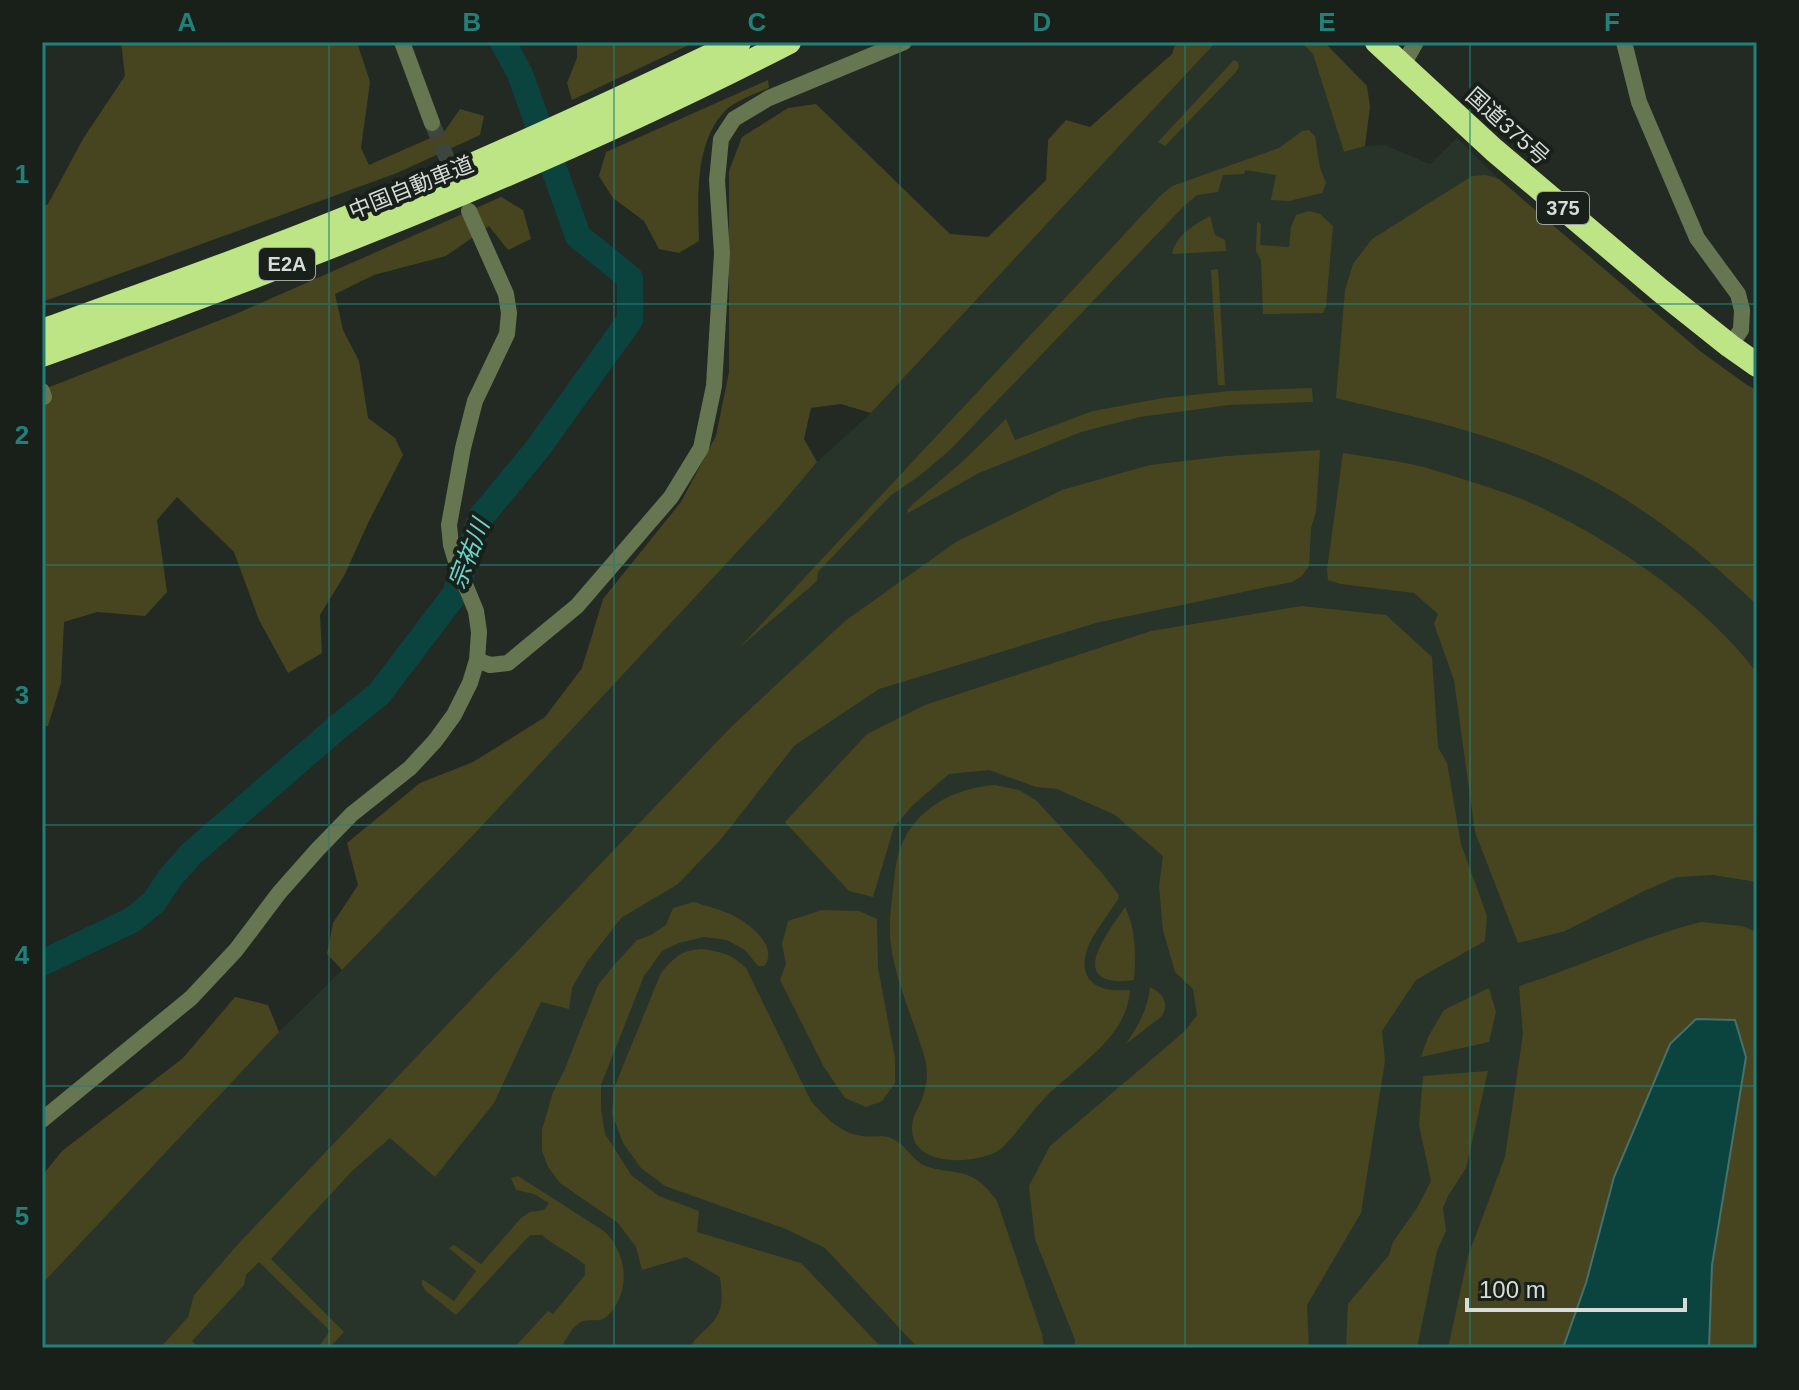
<svg xmlns="http://www.w3.org/2000/svg" width="1799" height="1390" font-family="Helvetica,'Noto Sans JP',sans-serif">
<style>
.built{fill:#283429}
.green{fill:#464520}
.water{fill:#0b433f;stroke:#48716d;stroke-width:2}
.lines{fill:none;stroke-linecap:round;stroke-linejoin:round}
.river{stroke:#0b433f;stroke-width:26}
.minor-tunnel{stroke:#3d453e;stroke-width:16;stroke-dasharray:16 8;stroke-linecap:butt}
.minor{stroke:#667651;stroke-width:16}
.highway{stroke:#bde586;stroke-width:24}
.grid{fill:none;stroke:#238079;stroke-width:2;stroke-opacity:0.55}
.labels{text-anchor:middle;stroke-width:8;stroke-linejoin:round;paint-order:stroke}
.shield{fill:#19201a;stroke:#9ea49f;stroke-width:2}
.shield-label{font-size:20px;font-weight:bold;fill:#d7dcd8}
.street-label{font-size:22px;fill:#d7dcd8;stroke:#19201a}
.water-label{font-size:24px;font-style:italic;fill:#6bd4cc;stroke:#19201a}
.neatline{fill:none;stroke:#238079;stroke-width:3}
.grid-label{font-size:26px;text-anchor:middle;font-weight:bold;fill:#238079}
</style>
<rect width="100%" height="100%" fill="#222a23"/>
<path class="built" d="M1216,42h85l12,12 31,98 21,-6 20,-1 45,19 27,-26 42,41 150,130 51,43 47,33 10,5v958h-1715v-64l237,-252 63,-62 475,-508 54,-49z"/>
<path class="green" d="M121,42h236l13,40 -9,66 8,17 75,-33 16,-23 24,7 -4,19 -83,38 -355,129v-95l6,-3 35,-65 42,-63z
M577,42h118l-123,58 -5,-17 10,-25z
M1176,42h40l-345,371 -30,-9 -30,4 -7,31 13,23 -38,45 -302,324 -135,139 -15,-16 6,-31 25,-38 -11,-42 73,-60 53,-21 72,-45 37,-49 21,-69 78,-97 35,-66 13,-64v-201l13,-34 46,-29 28,-4 134,130 38,3 58,-57 2,-40 18,-20 24,7 82,-73z
M1301,42h23l43,44 3,21 -5,39 -21,6 -31,-98z
M1234,60l4,2 1,5 -3,5 -71,74 -7,-4z
M768,80l1,8c-12,5 -36,14 -44,23 -31,32 -27,89 -26,130l-20,12 -20,-4 -15,-28 -31,-23 -14,-22 7,-24z
M1309,130l6,6 5,32 6,15 -4,10 -33,8 -18,-1 5,-25 -31,-5 -1,4 -21,1 -5,17 -21,3 -12,10 -235,245 -32,27 -28,19 -72,76 -1,9 -77,66 420,-451 12,-10 107,-38 23,-17z
M1486,175l13,4 201,172 47,34 10,5v215c-45,-43 -95,-85 -149,-116 -36,-21 -78,-38 -118,-51 -50,-17 -103,-27 -154,-40l9,-108 8,-26 19,-25 100,-63z
M501,197l22,13 8,29 -23,11 -19,-24 -43,30 -72,19 -39,19 8,36 16,31 9,57 27,20 8,17 -34,66 -25,55 -24,39 2,38 -34,20 -29,-53 -25,-68 -57,-55 -20,23 10,72 -22,24 -48,-4 -33,10 -3,61 -13,43h-6v-336l196,-77z
M1309,211l11,3 13,12 -7,81 -3,6 -60,1 -2,-53 -5,-10 1,-29 4,2 -1,21 29,2 2,-20 5,-12z
M1210,216l5,19 10,5 1,11 -54,3c4,-19 22,-29 38,-38z
M1218,269l7,116h-7l-7,-115z
M1312,388l1,14 -84,3 -89,12 -59,15 -102,41 -71,40 -1,-3 7,-7 48,-41 44,-43 9,21 78,-29 70,-13 67,-7z
M1320,450l-4,62 -5,16 -2,38 -7,10 -10,6 -25,5 -171,36 -217,66 -85,57 -72,92 -44,46 -57,34 -34,44 -15,26 -3,21 -28,-7 -47,101 -59,74 -45,-39 -38,33 -81,88 73,73 -15,16h-11l12,-17 -71,-69 -13,13 -2,10 -52,56 7,7h-39l28,-31 6,-22 45,-52 493,-517 113,-105 111,-79 106,-52 88,-25 77,-9z
M1343,453c24,4 49,7 72,12 14,3 28,8 41,12 29,9 59,18 86,31 75,35 165,98 215,165v209l-44,-7 -36,2 -31,13 -81,41 -47,12 -43,-111 -21,-152 -20,-56 4,-10 -24,-21 -73,-9 -13,-4 -1,-10z
M1302,606l84,9 46,42 6,90 9,16 14,81 26,72 -2,25 -69,39 -34,51 3,30 -24,152 -54,92 2,43h-235l1,-8 -40,-101 -6,-53 21,-40 135,-115 12,-16 -4,-26 -18,-17 -12,-42 -4,-43 4,-31 -48,-41 -58,-26 -21,-2 -47,-17 -40,4 -36,31 -19,22 -21,70 -24,-6 -64,-69 82,-88 58,-29 226,-74z
M995,785l24,5 18,11 65,72 16,21 1,4c-9,14 -30,41 -33,55 -8,33 19,39 44,37 -3,50 -58,78 -88,111 -11,11 -33,43 -44,50 -24,13 -84,17 -86,-21 -1,-13 7,-21 11,-34 5,-14 5,-27 1,-41 -11,-37 -28,-72 -33,-110 -3,-18 0,-37 2,-55 2,-14 2,-28 7,-41 15,-41 54,-61 95,-64z
M694,902c14,5 30,8 42,15 16,9 43,31 28,49h-6l-13,-16 -18,-10 -23,-3 -25,6 -17,8 -18,25 -43,109v25l4,24 27,42 27,20 40,15 -2,21 104,31 81,85h-191c2,-8 6,-10 12,-16 21,-19 20,-28 17,-55l-34,-20 -44,13 -6,-23 -18,-24 -58,-40 -12,-16 -6,-16v-21l11,-38 11,-21 34,-86 17,-21 22,-24 14,-5 15,-10 7,-17z
M1125,907c11,22 11,48 9,73 -8,1 -17,2 -25,0 -35,-8 6,-57 16,-73z
M822,910l37,1 18,8 1,49 17,90v25l-13,18 -16,6 -21,-9 -21,-31 -44,-87 6,-16 -4,-20 6,-23z
M1701,922l41,4 15,6v416h-48l3,-83 34,-208 -11,-37 -39,-1 -26,25 -56,133 -28,106 -23,65h-115l20,-92 37,-99 18,-123 -4,-48c61,-19 119,-48 182,-64z
M701,949c21,3 29,4 45,19l65,133c14,16 29,32 51,35 10,2 21,-2 31,3 11,5 18,18 28,25 14,7 29,6 43,10 15,4 24,15 33,27l45,133 2,14h-126l-93,-100 -39,-19 -121,-43 -24,-18 -18,-25 -11,-29 2,-26 47,-115c14,-16 19,-22 40,-24z
M1150,987c12,6 20,15 12,29l-36,28c12,-18 22,-35 24,-57z
M1489,988l7,24 -7,30 -68,15 7,-20 16,-27z
M235,997l33,8 11,27 -237,252v-108l20,-25 121,-93z
M1488,1071l-22,97 -18,28 -5,12 3,23 -9,20 -19,92v5h-72l2,-44 41,-49 4,-13 24,-34 14,-27 -12,-56 4,-49z
M518,1176l86,55c22,21 27,55 8,80 -3,3 -5,6 -9,8 -8,3 -17,-1 -24,4 -9,6 -12,17 -19,25h-46l34,-37 5,3 32,-39v-10c-14,-13 -29,-17 -43,-30h-12l-74,80 -30,-24 -4,-6v-6l32,22 22,-30 -27,-23 5,-3 27,19 40,-46 9,-6 14,-2 5,-7 -15,-9 -18,-4 -5,-12z"/>
<path class="water" d="M1696,1019l39,1 11,37 -34,208 -3,83h-146l23,-65 28,-106 56,-133z"/>
<g class="lines">
<path class="river" d="M42,963l90,-43 22,-18 16,-24 21,-24 148,-128 40,-32 76,-100 26,-77 57,-69 92,-128v-42l-52,-42 -58,-162 -17,-32"/>
<path class="minor-tunnel" d="M432,123l24,57"/>
<path class="minor" d="M402,42l30,81
M1624,42l15,60 58,136 41,56 4,16 -1,20 -11,16
M1403,65l13,-23
M42,391l2,6
M477,660l13,5 18,-2 69,-57 94,-109 30,-49 13,-62 8,-133 -5,-73 4,-41 13,-20 35,-21 135,-56
M42,1120l149,-122 45,-48 43,-57 38,-43 35,-36 58,-46 25,-27 19,-26 16,-32 7,-23 2,-28 -3,-21 -19,-46 -6,-20 -2,-20 14,-77 12,-47 32,-67 2,-21 -3,-19 -37,-83"/>
<path class="highway" d="M1377,42l117,108 167,141 69,55 27,19
M42,331c111,-40 222,-79 331,-124 124,-51 245,-107 366,-165
M42,355c254,-92 507,-189 747,-313"/>
</g>
<path class="grid" d="M329,42v1306M614,42v1306M900,42v1306M1185,42v1306M1470,42v1306M42,304h1715M42,565h1715M42,825h1715M42,1086h1715"/>
<g class="labels">
<g class="shield">
<rect x="1537" y="192" width="52" height="32" rx="6"/>
<rect x="259" y="248" width="56" height="32" rx="6"/>
</g>
<g class="shield-label">
<text x="1563" y="215">375</text>
<text x="287" y="271">E2A</text>
</g>
<g class="street-label">
<text transform="translate(1508 126) rotate(42)" y="8">国道375号</text>
<text transform="translate(411 187) rotate(-22)" y="8">中国自動車道</text>
</g>
<g class="water-label">
<text transform="translate(469 554) rotate(-69)" y="8">宗祐川</text>
</g>
</g>
<rect width="1799" height="1390" fill="none" stroke="#19201a" stroke-width="88"/>
<path d="M1467 1298v12h218v-12" fill="none" stroke="#d7dcd8" stroke-width="4"/>
<text x="1479" y="1298" font-size="24" fill="#d7dcd8" stroke="#19201a" stroke-width="6" paint-order="stroke">100 m</text>
<rect x="44" y="44" width="1711" height="1302" class="neatline"/>
<g class="grid-label">
<text x="187" y="31">A</text>
<text x="472" y="31">B</text>
<text x="757" y="31">C</text>
<text x="1042" y="31">D</text>
<text x="1327" y="31">E</text>
<text x="1612" y="31">F</text>
<text x="22" y="183">1</text>
<text x="22" y="444">2</text>
<text x="22" y="704">3</text>
<text x="22" y="964">4</text>
<text x="22" y="1225">5</text>
</g>
</svg>
